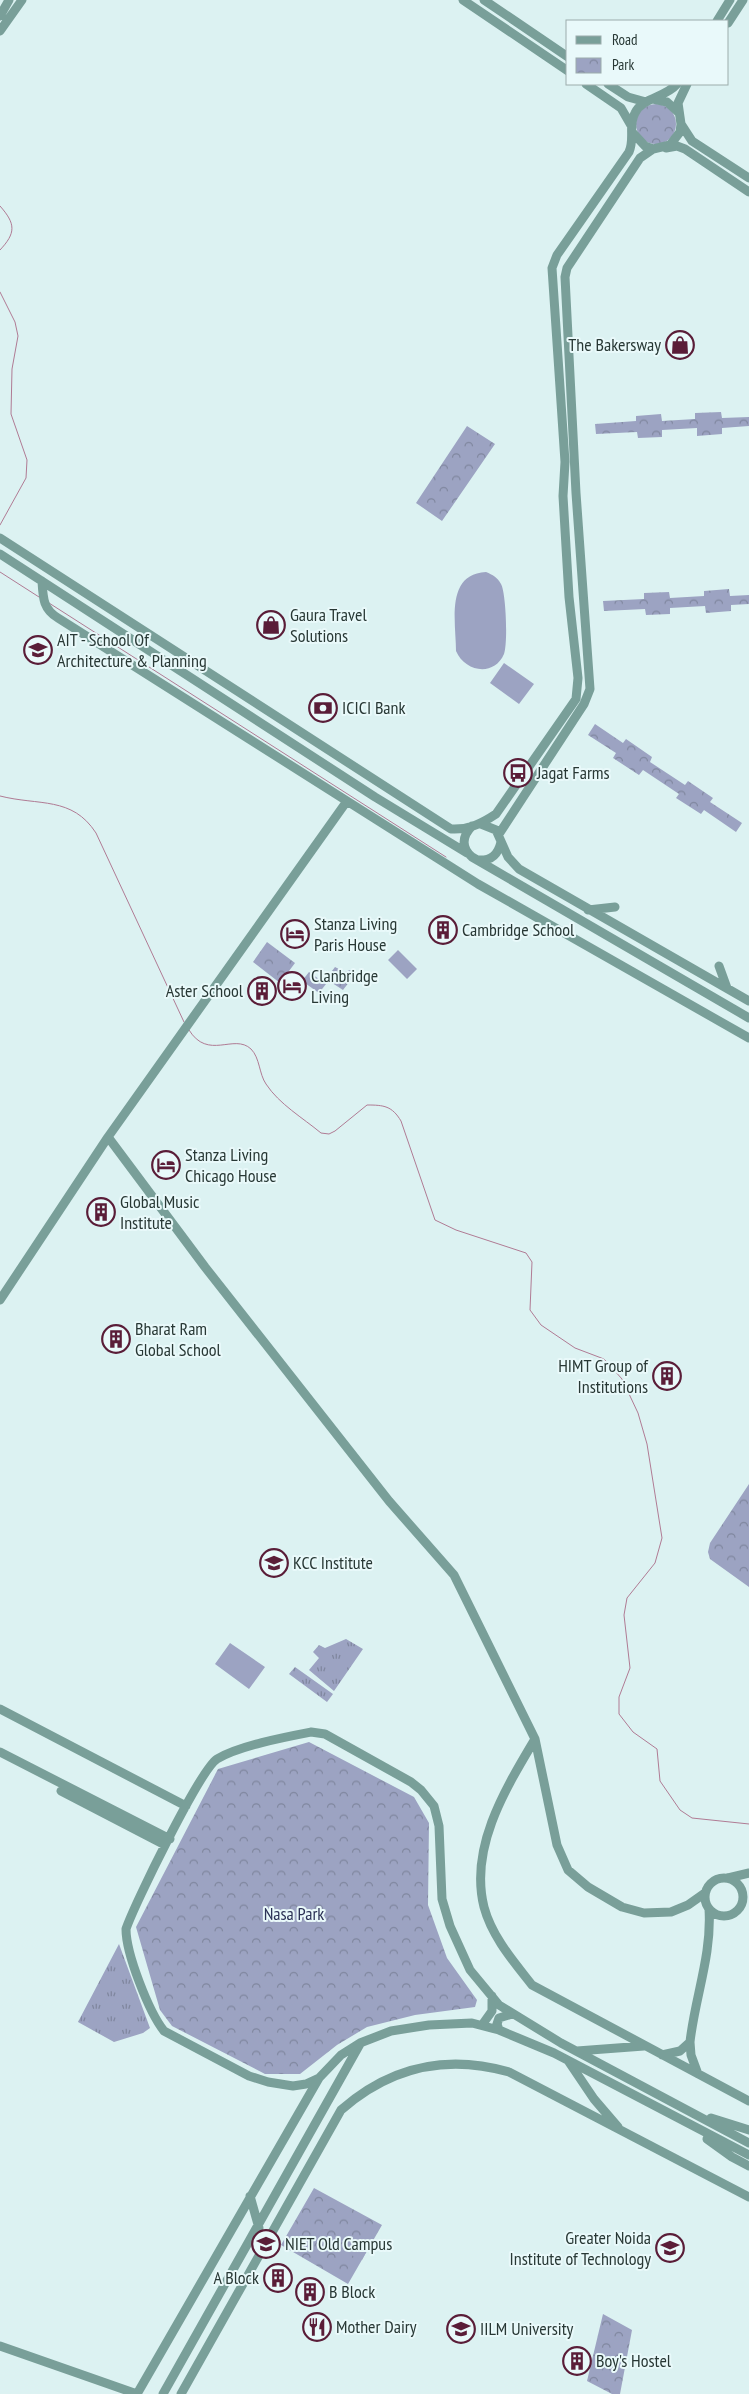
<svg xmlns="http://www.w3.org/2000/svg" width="749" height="2394" font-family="'PT Sans Narrow',sans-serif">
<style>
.grass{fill:url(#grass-tufts)}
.park{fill:url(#park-crowns)}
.pitch{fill:#9ca3c2}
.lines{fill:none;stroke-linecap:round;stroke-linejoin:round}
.stream{stroke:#b07b94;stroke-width:1}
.secondary{stroke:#799f99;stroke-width:9}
.labels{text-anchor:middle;stroke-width:4;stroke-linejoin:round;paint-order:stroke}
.poi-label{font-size:18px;fill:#283835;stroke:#e9f9fa;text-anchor:start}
.park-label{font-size:18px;fill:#2c3256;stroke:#e9f9fa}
</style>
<defs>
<pattern id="grass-tufts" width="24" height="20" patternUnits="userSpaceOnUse" patternTransform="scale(1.25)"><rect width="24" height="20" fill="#9ca3c2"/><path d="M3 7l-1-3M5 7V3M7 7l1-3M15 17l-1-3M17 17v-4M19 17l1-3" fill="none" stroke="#7f869e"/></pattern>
<pattern id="park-crowns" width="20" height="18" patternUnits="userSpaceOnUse" patternTransform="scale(1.25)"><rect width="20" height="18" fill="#9ca3c2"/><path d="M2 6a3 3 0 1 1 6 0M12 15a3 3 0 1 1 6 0" fill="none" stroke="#7f869e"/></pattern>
</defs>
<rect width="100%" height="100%" fill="#dcf2f2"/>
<path class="grass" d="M346,1639l17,10 -29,42 -25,-21 10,-12 -6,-6 6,-7 6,3z
M295,1667l38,27 -6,8 -38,-28z
M119,1944l31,84 -7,5 -29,9 -36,-20z"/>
<path class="park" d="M636 124a20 20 0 1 1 40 0a20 20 0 1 1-40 0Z
M721,412l1,6 27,-1v9l-27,2v6l-25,2v-8l-35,2v7l-24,1 -1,-6 -41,2 -1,-10 41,-3v-5l25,-2 1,7 33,-2v-6z
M467,426l28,18 -53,77 -26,-18z
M729,589l1,7 19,-1v9l-18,1v6l-25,2 -1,-7 -35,2v6l-24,1 -1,-6 -41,2 -1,-10 41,-2v-6l25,-1 1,6 34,-2v-5z
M595,724l28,19 3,-4 26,18 -2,5 35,23 3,-4 25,17 -3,4 32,21 -6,9 -32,-22 -3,4 -25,-16 3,-4 -36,-24 -4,5 -26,-17 3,-5 -28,-18z
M267,942l28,21 -15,20 -27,-21z
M335,967l10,5 5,-2 6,3 -13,17 -17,-11z
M749,1484v103l-39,-28 -2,-7 2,-9z
M309,1742l105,55 15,26 -1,82 19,53 30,42 -2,7 -60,8 -48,12 -30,18 -37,29h-35l-93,-48 -12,-16 -24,-83 82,-158z
M314,2188l68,37 -34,59 -67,-39z
M603,2314l29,16 -12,64h-8l-25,-13z"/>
<path class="pitch" d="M486,572c7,3 11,5 15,12 5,9 7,59 3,70 -10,23 -39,18 -48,-3 0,-28 -11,-77 30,-79z
M504,663l30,21 -15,20 -29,-21z
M398,950l19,19 -10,10 -19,-19z
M309,972l17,12 -7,9 -17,-12z
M230,1643l35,24 -16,22 -34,-25z
M362,2236l10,5 -10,19 -11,-5z"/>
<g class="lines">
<path class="stream" d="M0,206c16,18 16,27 0,44
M0,292l15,30 3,14 -6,33 -1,45 16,46 -1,18 -26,47
M0,572l39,25
M49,603l397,254
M0,796c39,10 72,0 96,37l88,189
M189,1030c19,31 45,3 62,19 9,9 8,25 15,35 13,20 37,34 55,49l8,1 6,-3 32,-26c17,0 25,1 34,16l34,99 21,10 70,23 6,9 -2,48 11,15 34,23 29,11 18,20 16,34 9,31 15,94 -7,25 -28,35 -3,17 6,53 -11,29v17l14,18 24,17 3,32 20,29 12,8 57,6"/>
<path class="secondary" d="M463,0l105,71
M484,0l84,57
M0,16l9,-16
M717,21l13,-21
M728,23l15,-23
M0,31l22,-31
M586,84l35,24 11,19
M608,84l20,13 18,5
M653,99l14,3 11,10
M681,124l11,17 57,37
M633,133l12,13 8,3 17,-4 10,-13 1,-8 -3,-21 9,-19
M666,148l11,-2 8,3 64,43
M0,538l451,291c17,1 30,-5 45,-15l80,-115 2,-21 -9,-81 -6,-101 2,-34 -13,-194 5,-13 72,-103c6,-13 -1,-27 6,-39 8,-16 30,-15 42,-29
M0,554l375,243 92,56
M42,581c1,17 1,28 16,37l420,266 271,154
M481,824l15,6 12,27 11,12 230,132
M472,826c-10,10 -11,22 0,31l277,161
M499,834l85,-130 6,-15 -14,-196 -11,-216 2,-9 73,-110 13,-9
M478,860c13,1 20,-5 23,-18
M588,910l27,-3
M719,966l8,22
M108,1137l97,130 184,234 65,74 81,164 22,106 11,25 20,17 34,20 22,6 27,-1 17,-7 17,-12
M0,1300l108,-163 239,-336
M0,1709l186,97
M535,1739c-29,49 -66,108 -51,168 8,30 30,55 48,78l217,116
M0,1752l170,87
M61,1791l104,54
M705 1897a19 19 0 1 1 38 0a19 19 0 1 1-38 0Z
M728,1878l21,-5
M482,2025l10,-14v-15
M499,2030l-2,-6 2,-6 13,-4
M577,2051l67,-5
M662,2055l18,-4 10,-9
M569,2062l25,37 24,28
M698,2074l-7,-19 -1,-13c5,-45 22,-87 19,-133
M711,2118l38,12
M707,2139l25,18 17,9
M749,2143l-188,-100 -62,-38 -29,-35 -20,-44 -8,-27 -3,-73 -5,-20 -13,-16 -10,-8 -86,-48 -14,-2c-26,5 -73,14 -94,27 -17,11 -83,146 -91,170 0,25 23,83 38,102l85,45 19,6 25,4 13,-2 13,-6 22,-23 19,-12 31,-12 38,-6 43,-2 27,7 55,23 195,102
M250,2196l9,32
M0,2346l137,48
M137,2394l182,-316
M163,2394l197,-350
M181,2394l160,-284c49,-43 105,-56 168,-38l240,125"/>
</g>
<defs>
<symbol id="shop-ring" viewBox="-11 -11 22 22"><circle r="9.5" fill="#e9f9fa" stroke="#5a1d38" stroke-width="1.5"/><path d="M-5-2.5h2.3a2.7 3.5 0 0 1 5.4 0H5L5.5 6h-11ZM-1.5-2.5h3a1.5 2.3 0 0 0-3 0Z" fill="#5a1d38"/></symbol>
<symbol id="university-ring" viewBox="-11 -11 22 22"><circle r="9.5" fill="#e9f9fa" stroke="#5a1d38" stroke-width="1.5"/><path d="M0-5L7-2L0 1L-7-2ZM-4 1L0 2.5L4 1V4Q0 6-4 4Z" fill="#5a1d38"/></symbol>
<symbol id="bank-ring" viewBox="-11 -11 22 22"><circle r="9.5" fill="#e9f9fa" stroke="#5a1d38" stroke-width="1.5"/><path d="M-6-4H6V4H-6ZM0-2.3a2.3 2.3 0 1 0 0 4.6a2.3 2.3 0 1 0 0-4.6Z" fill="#5a1d38"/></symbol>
<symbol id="bus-ring" viewBox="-11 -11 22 22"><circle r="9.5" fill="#e9f9fa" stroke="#5a1d38" stroke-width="1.5"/><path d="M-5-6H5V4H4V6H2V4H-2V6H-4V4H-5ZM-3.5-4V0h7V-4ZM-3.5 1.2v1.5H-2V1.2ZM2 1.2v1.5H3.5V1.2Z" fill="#5a1d38"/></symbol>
<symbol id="building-ring" viewBox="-11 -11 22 22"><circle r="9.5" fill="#e9f9fa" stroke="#5a1d38" stroke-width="1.5"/><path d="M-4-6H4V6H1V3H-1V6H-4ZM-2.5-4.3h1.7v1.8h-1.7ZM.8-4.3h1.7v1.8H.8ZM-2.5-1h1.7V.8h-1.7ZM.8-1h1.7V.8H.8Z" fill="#5a1d38"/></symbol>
<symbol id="hotel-ring" viewBox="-11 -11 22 22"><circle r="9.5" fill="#e9f9fa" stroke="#5a1d38" stroke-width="1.5"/><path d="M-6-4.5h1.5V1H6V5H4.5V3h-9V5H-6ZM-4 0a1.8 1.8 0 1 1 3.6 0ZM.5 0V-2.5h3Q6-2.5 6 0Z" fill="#5a1d38"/></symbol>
<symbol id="restaurant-ring" viewBox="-11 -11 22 22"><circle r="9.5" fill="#e9f9fa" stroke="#5a1d38" stroke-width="1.5"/><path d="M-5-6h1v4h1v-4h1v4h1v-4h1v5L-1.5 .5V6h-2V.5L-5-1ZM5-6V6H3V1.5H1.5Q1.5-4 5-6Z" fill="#5a1d38"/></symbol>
</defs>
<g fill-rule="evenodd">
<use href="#shop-ring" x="664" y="329" width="32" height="32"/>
<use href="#shop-ring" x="255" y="609" width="32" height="32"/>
<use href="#university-ring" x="22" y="634" width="32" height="32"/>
<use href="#bank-ring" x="307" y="692" width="32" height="32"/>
<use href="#bus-ring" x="502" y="757" width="32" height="32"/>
<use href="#building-ring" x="427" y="914" width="32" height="32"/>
<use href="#hotel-ring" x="279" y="918" width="32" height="32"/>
<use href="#hotel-ring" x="276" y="970" width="32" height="32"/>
<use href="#building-ring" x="246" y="975" width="32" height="32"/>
<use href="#hotel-ring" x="150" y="1149" width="32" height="32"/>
<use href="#building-ring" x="85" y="1196" width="32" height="32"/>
<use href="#building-ring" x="100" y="1323" width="32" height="32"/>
<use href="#building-ring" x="651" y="1360" width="32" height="32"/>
<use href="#university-ring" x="258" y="1547" width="32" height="32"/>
<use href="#university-ring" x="250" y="2228" width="32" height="32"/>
<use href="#university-ring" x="654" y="2232" width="32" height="32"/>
<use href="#building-ring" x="262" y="2262" width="32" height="32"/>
<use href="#building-ring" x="294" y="2276" width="32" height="32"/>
<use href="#restaurant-ring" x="301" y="2311" width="32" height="32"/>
<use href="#university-ring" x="445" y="2313" width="32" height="32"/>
<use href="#building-ring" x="561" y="2345" width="32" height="32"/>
</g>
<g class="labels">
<g class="poi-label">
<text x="661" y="351" text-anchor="end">The Bakersway</text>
<text x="290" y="621">Gaura Travel<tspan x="290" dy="21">Solutions</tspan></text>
<text x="57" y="646">AIT - School Of<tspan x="57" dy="21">Architecture &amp; Planning</tspan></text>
<text x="342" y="714">ICICI Bank</text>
<text x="537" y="779">Jagat Farms</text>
<text x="314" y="930">Stanza Living<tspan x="314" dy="21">Paris House</tspan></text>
<text x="462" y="936">Cambridge School</text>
<text x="311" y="982">Clanbridge<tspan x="311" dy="21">Living</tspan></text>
<text x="243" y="997" text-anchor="end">Aster School</text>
<text x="185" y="1161">Stanza Living<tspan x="185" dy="21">Chicago House</tspan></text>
<text x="120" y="1208">Global Music<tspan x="120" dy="21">Institute</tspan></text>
<text x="135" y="1335">Bharat Ram<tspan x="135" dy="21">Global School</tspan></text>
<text x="648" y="1372" text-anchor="end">HIMT Group of<tspan x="648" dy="21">Institutions</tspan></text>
<text x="293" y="1569">KCC Institute</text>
<text x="651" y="2244" text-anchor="end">Greater Noida<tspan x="651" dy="21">Institute of Technology</tspan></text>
<text x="285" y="2250">NIET Old Campus</text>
<text x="259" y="2284" text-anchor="end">A Block</text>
<text x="329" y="2298">B Block</text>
<text x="336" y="2333">Mother Dairy</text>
<text x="480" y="2335">IILM University</text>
<text x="596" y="2367">Boy's Hostel</text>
</g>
<g class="park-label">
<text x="294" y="1920">Nasa Park</text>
</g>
</g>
<rect x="566" y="20" width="162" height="65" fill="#e9f9fa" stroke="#9cacab"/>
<rect x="576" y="36" width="25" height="8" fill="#799f99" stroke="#9cacab"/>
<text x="612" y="45" font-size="15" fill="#283835">Road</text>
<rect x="576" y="58" width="25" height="15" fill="url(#park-crowns)" stroke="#9cacab"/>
<text x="612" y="70" font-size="15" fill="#283835">Park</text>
</svg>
